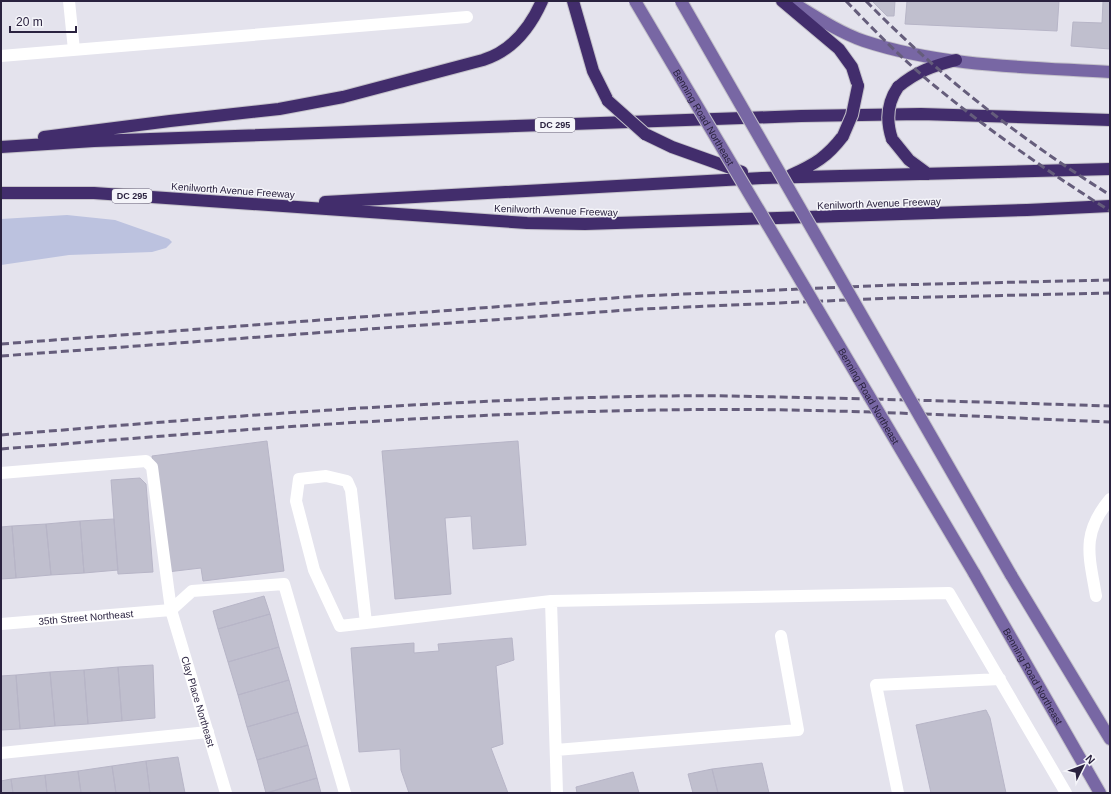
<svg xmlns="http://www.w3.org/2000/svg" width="1111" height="794" font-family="Arial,sans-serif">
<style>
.green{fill:#bcc2df}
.building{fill:#c0bfce;stroke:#b7b5c7}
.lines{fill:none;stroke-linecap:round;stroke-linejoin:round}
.primary-casing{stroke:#c3c1c9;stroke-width:14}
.highway-casing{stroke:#c3c1c9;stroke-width:14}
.lane{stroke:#fff;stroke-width:12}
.street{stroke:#fff;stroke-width:12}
.primary{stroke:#7867a4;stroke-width:12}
.highway{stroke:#422d6c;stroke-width:12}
.rail{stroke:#655d7b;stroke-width:3;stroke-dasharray:8 4;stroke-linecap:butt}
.primary-bridge-casing{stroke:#c3c1c9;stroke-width:14;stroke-linecap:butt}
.highway-bridge-casing{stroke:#c3c1c9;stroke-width:14;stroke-linecap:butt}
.primary-bridge{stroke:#7867a4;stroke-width:12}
.highway-bridge{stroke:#422d6c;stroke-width:12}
.labels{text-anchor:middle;stroke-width:3;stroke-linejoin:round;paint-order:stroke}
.shield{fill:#f4f4f9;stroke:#676177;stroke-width:1}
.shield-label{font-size:9px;font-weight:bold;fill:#2a223f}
.street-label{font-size:10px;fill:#2a223f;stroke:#f4f4f9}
</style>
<rect width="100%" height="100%" fill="#e4e3ed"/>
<path class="green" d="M67,215l48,5 54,19 3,3 -6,6 -14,4 -83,3 -68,10v-46z"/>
<path class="building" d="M872,1h23l-1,15h-7z
M907,1h152l-2,30 -152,-7z
M1103,1h7v48l-39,-3 2,-24 29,1z
M267,441l17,130 -81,10 -2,-13 -34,4 -15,-116z
M518,441l8,104 -53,4 -2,-33 -26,2 6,76 -56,5 -13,-148z
M140,478l6,6 7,88 -35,2 -7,-94z
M114,519l4,51 -34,3 -4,-52z
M80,521l4,52 -33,2 -5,-51z
M46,524l5,51 -35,3 -4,-52z
M12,526l4,52 -15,1v-52z
M264,596l6,18 -52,15 -5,-18z
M270,614l9,33 -51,15 -10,-33z
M512,638l2,22 -18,6 7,78 -12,4 17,45h-99l-8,-23 -1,-21 -41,3 -8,-104 63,-5v10l25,-2 -1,-7z
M279,647l10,33 -51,15 -10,-33z
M153,665l2,53 -33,3 -4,-54z
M118,667l4,54 -34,3 -4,-54z
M84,670l4,54 -33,2 -5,-54z
M50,672l5,54 -35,3 -4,-54z
M16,675l4,54 -19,1v-54z
M289,680l9,32 -51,15 -9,-32z
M986,710l4,8 16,75h-75l-15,-68z
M298,712l10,33 -51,15 -10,-33z
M308,745l9,33 -51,15 -9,-33z
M178,757l7,36h-35l-4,-32z
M146,761l4,32h-34l-4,-27z
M762,763l7,30h-51l-6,-24z
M112,766l4,27h-35l-3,-22z
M712,769l6,24h-25l-5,-19z
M78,771l3,22h-34l-2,-18z
M633,772l6,21h-62l-1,-6z
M45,775l2,18h-34l-2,-14z
M317,778l4,15h-54z
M11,779l2,14h-12v-12z"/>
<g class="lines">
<defs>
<g id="primary">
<path d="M790,1c23,14 48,31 74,40 79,26 164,26 246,31"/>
<path id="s2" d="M974,573l126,220"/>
<path d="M1011,575l99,164"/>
</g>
<path id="highway" d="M573,1l20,70 15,30
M782,1l57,48 13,18 6,19
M898,87c19,-16 35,-21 58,-27
M645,134l27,13 70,25
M44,137l126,-16 109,-12 64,-12 140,-37c29,-9 47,-32 59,-59
M892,139l17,21 19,14
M1,147l93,-6 707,-25 120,-2 189,6
M791,175c24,-11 36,-18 52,-39
M1,193h93l433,30 58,1 442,-14 83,-4
M325,202l437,-24 348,-9"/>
</defs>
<use href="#primary" class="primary-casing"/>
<use href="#highway" class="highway-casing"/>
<path class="lane" d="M69,1l5,49
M1,56l466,-39
M1,473l145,-12 6,6 19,143
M1096,596c-7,-41 -15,-62 14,-97
M551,601l6,192
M171,610l21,-19 92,-7 61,209
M366,623l-15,-133 -4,-9 -21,-5 -27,3 -3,22 18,69 26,56 26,-3 185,-22 398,-8 117,200
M556,750l242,-20 -17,-94
M1,753l207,-21
M898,793l-22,-108 124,-6"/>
<path class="street" id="s1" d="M1,624l170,-14 55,183"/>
<use href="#primary" class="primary"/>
<use href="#highway" class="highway"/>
<path class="rail" d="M846,1c29,30 58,60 90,86 55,45 114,86 174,124
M866,1c73,75 156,139 244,194
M1,344l639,-48 252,-11 218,-5
M1,356l640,-47 252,-11 217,-5
M1,435c221,-18 441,-36 663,-39 54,-1 108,1 162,2 94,2 189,5 284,8
M1,449c221,-18 441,-36 663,-39 148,-3 298,6 446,12"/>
<defs>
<g id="primary-bridge">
<path id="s3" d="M635,1l339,572"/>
<path d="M681,1l330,574"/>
</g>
<path id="highway-bridge" d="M608,101l37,33
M843,136l9,-21 6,-29
M892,139c-6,-18 -5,-36 6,-52"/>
</defs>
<use href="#primary-bridge" class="primary-bridge-casing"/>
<use href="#highway-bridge" class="highway-bridge-casing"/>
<use href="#primary-bridge" class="primary-bridge"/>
<use href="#highway-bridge" class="highway-bridge"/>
</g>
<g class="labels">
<g class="shield">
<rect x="535" y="118" width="40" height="14" rx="3"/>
<rect x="112" y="189" width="40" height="14" rx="3"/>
</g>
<g class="shield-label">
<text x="555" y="128">DC 295</text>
<text x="132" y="199">DC 295</text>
</g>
<g class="street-label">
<text dy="4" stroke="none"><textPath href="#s3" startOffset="135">Benning Road Northeast</textPath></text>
<text transform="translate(233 190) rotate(4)" y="4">Kenilworth Avenue Freeway</text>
<text transform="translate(879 203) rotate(-2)" y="4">Kenilworth Avenue Freeway</text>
<text transform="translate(556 210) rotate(2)" y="4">Kenilworth Avenue Freeway</text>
<text dy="4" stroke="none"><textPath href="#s3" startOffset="459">Benning Road Northeast</textPath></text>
<text dy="4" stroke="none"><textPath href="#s1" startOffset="85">35th Street Northeast</textPath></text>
<text dy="4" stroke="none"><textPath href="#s2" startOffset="119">Benning Road Northeast</textPath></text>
<text dy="4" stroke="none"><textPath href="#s1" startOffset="266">Clay Place Northeast</textPath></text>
</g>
</g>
<rect width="1111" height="794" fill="none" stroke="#2a223f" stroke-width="4"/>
<g transform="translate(1083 766) rotate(48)" stroke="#f4f4f9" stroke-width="3" paint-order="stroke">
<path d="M0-3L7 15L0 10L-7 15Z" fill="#2a223f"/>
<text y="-6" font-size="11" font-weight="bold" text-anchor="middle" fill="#2a223f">N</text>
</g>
<path d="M10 26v6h66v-6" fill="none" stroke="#2a223f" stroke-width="2"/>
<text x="16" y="26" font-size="12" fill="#2a223f" stroke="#f4f4f9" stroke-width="3" paint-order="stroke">20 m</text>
</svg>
